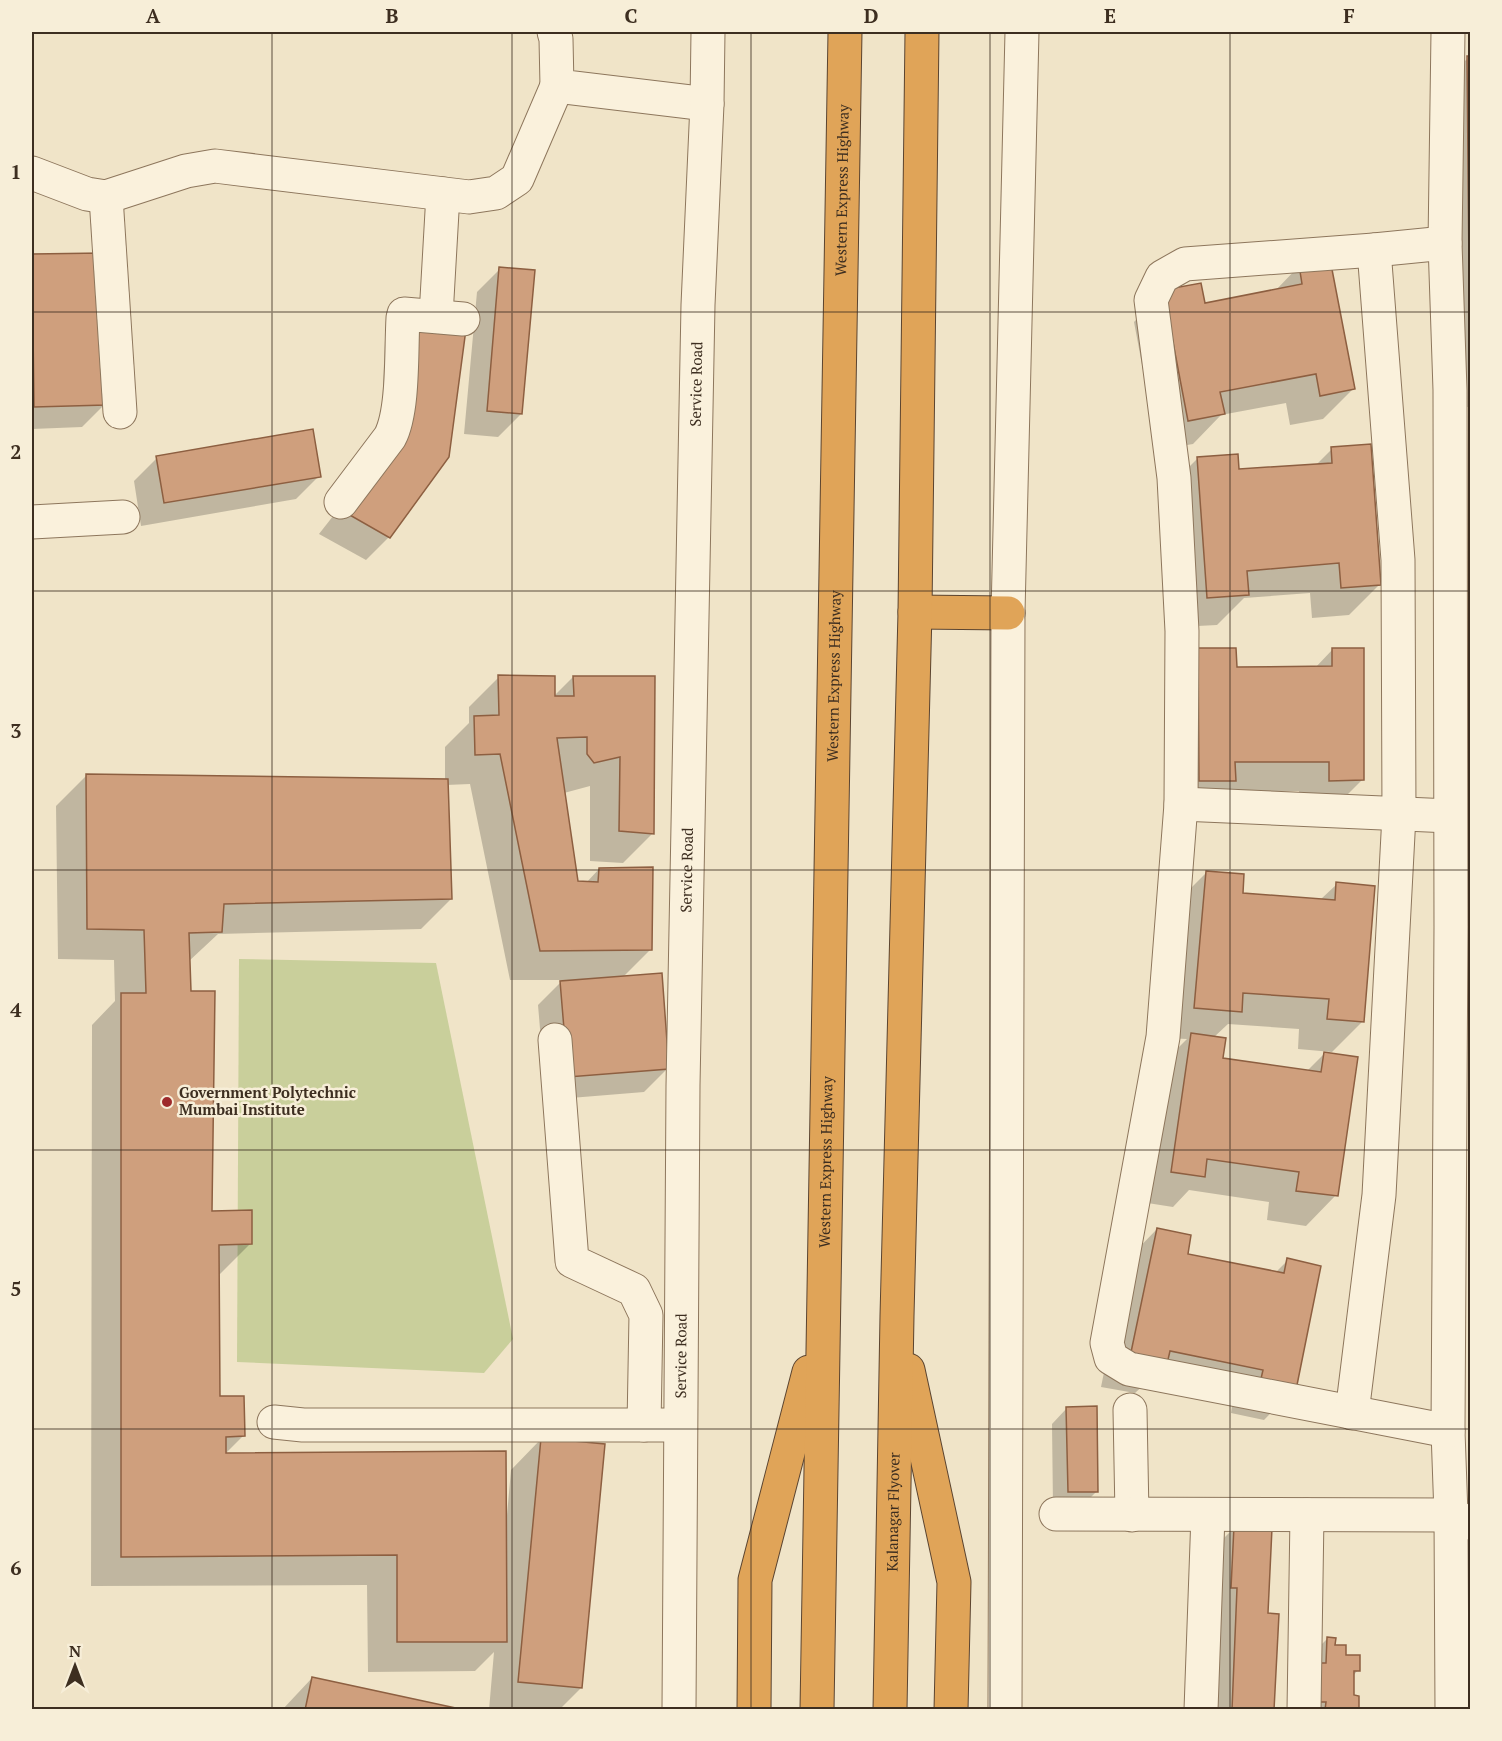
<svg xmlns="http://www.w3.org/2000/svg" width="1502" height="1741" font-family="'PT Serif',serif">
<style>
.green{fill:#c9cf9b}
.shadow{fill:#0003}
.building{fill:#cf9f7d;stroke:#8d5f41;stroke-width:1.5}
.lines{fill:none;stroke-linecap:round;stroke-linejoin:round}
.minor-casing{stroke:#8d765c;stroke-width:35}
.highway-casing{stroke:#5b4430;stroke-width:35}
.minor{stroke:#faf1dc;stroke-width:33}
.highway{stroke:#e0a458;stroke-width:33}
.grid{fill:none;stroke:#3d2e20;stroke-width:1.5;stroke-opacity:0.55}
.poi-dot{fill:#9e2a2b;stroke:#f7eed8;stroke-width:2}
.labels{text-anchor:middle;stroke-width:5;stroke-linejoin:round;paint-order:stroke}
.street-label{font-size:15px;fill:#3d2e20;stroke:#f7eed8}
.poi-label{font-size:15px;font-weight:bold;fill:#3d2e20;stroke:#f7eed8;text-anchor:start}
.neatline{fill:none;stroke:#3d2e20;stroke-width:2}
.grid-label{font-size:20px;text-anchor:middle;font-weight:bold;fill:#3d2e20}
</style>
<rect width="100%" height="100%" fill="#f0e4c8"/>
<path class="green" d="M239,959l197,4 77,376 -29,34 -247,-11z"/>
<path class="shadow" d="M1468,58h2v349h-29l-3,-319z
M102,255l3,149 -23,23 -50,2v-173z
M1299,266l55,122 -31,31 -33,6 -4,-22 -65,12 -28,29 -35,6 -24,-128 30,-31 40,14 71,-14z
M500,269l21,145 -23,23 -34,-3 13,-142z
M407,317l-18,220 -23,23 -47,-26 61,-78 5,-116z
M1332,449l48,135 -31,31 -37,3 -2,-25 -66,5 -27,27 -39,2 -11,-138 30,-30 41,12 77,-5z
M157,458l162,18 -23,23 -155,27 -7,-45z
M1333,649l30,130 -31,31h-32l-1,-19 -76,1 -53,19 -1,-131 66,-12h80z
M499,677l54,20 20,-20 80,1v155l-30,30 -33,-2v-75l-26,7 13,89 9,1 13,-14 52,80 -28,28 44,92 -23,23 -98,8 -8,-95 25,-25h-53l-40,-196 -24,1 5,114 -30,30 -203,5 -30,28 22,250 40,32 -30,30h-2v123l25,39 -18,18 282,61 4,-45 30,-31 40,249 -22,22h-70l5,-58 -19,19 -107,1 -1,-87 -276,1 1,-561 23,-24 -1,-41 -56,-1 -2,-153 30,-30 359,4v-33l24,-24v-16z
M1206,873l35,21 79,6 17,-16 25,138 -30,30 -34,-3 1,-20 -71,-5 -15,14 8,22 85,12 18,-18 12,141 -30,31 -39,-6 2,-18 -80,-12 -16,17 -32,-5 20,-137 26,-26 -22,-1 11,-135z
M1157,1229l29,26 89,18 13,-13 6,129 -30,31 -33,-7 2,-14 -86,-17 -12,11 -34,-6 26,-127z
M1067,1408l30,83 -15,15 -29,1 -1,-83z
M1234,1528l32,87 6,95h-61v-159z
M1327,1639l31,31 -5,6 -1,20 6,14h-62l8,-48z
M312,1678l146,32h-176z"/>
<path class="building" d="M1467,56h3v321z
M103,253l3,152 -72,2 -2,-153z
M1330,259l25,130 -35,7 -4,-22 -96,18 5,22 -37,7 -25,-131 38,-7 4,20 97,-19 -3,-19z
M499,267l36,3 -13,144 -35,-3z
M407,316l59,13 -17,128 -59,81 -49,-28 62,-79z
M313,429l8,48 -157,26 -8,-47z
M1371,444l10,141 -40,3 -2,-25 -92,8 2,24 -42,3 -10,-141 41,-3 1,15 93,-6 -1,-16z
M1198,648h38l1,19 95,-1v-18h32v132l-35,1v-19h-94l1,19h-37z
M498,675l57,1v20h19l-1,-20h82l-1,158 -35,-3 1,-74 -26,6 -7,-9v-17l-30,1 21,143 20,1 1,-14 54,-1 -1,83 -112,1 -40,-197 -25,1 -1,-39 25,-1z
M86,774l362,5 4,120 -228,5 -2,28 -33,1 2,58h24l-3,220 40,-1v34l-33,1 1,151h24l1,40 -19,1v16l280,-2 1,191h-110v-87l-276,2v-564h25l-2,-63 -57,-1z
M1206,871l38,3 -1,19 92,7 1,-18 39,4 -11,136 -37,-3 2,-20 -86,-6 -1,19 -48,-4z
M662,973l7,96 -101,8 -8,-96z
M1191,1033l35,5 -3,20 98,14 3,-20 34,5 -20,139 -42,-5 3,-19 -92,-13 -2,18 -34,-5z
M1157,1228l34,7 -3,19 96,19 3,-15 34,8 -25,124 -36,-7 3,-13 -93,-19 -3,13 -37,-7z
M1097,1406l1,86h-30l-2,-85z
M541,1438l64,6 -23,244 -64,-6z
M1234,1526l38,2 -4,85 11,1 -5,96h-42l5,-122h-6z
M1327,1637l9,1 -1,7h11v10h14v16h-6v24l5,1v14h-34l1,-8h-8v-39h8z
M312,1677l153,33h-160z"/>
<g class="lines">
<defs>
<g id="minor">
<path d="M554,32l2,7 1,47 150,18"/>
<path d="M1448,32l-3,211 5,147 1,536 -3,505 3,84 1,195"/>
<path d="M32,173l55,21 19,3 80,-26 29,-5 254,31 27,-4 21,-14 40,-93"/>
<path d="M106,197l14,215"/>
<path d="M1445,243l-71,7 -189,14 -23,13 -11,23 23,178 8,153 -1,173 -18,233 -56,306 4,15 18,11 319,62"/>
<path d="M436,316l7,-122"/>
<path d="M341,502l49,-65c14,-27 11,-87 13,-119l1,-4 59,5"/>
<path d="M32,522l91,-5"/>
<path d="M1181,804l269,12"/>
<path d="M555,1040l17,221 62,29 12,25 -2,110"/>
<path d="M1130,1410l2,105"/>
<path d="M1352,1413l27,-218 20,-380 -1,-255 -24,-310"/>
<path d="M274,1422l29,3h361"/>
<path d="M1056,1514l395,1 19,8"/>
<path id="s1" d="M679,1710l4,-624 15,-781 9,-201 1,-72"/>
<path d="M1005,1710l3,-1097 14,-581"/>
<path d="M1201,1710l7,-195"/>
<path d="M1304,1710l3,-195"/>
</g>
<g id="highway">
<path d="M915,612l93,1"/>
<path d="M908,1370l46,212 -3,128"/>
<path d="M754,1710l1,-130 54,-208"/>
<path id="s2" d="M817,1710l28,-1678"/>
<path id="s3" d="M890,1710l7,-394 18,-704 7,-580"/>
</g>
</defs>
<use href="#minor" class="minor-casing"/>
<use href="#highway" class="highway-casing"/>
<use href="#minor" class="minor"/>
<use href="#highway" class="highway"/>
</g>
<path class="grid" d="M272,32v1678M512,32v1678M751,32v1678M990,32v1678M1230,32v1678M32,312h1438M32,591h1438M32,870h1438M32,1150h1438M32,1429h1438"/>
<circle class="poi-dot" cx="167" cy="1102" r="6"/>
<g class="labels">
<g class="street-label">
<text dy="5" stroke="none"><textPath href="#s2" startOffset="1520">Western Express Highway</textPath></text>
<text dy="5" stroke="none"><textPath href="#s1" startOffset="1326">Service Road</textPath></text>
<text dy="5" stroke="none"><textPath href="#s2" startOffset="1034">Western Express Highway</textPath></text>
<text dy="5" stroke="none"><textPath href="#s1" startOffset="840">Service Road</textPath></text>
<text dy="5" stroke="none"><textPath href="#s2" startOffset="548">Western Express Highway</textPath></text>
<text dy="5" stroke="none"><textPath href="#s1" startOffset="354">Service Road</textPath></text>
<text dy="5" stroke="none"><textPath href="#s3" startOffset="198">Kalanagar Flyover</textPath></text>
</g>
<g class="poi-label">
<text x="179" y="1098">Government Polytechnic<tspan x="179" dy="17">Mumbai Institute</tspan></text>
</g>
</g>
<rect width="1502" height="1741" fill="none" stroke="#f7eed8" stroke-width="66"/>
<g transform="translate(75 1666)" stroke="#f7eed8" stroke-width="4.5" paint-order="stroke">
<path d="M0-4.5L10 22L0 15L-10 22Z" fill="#3d2e20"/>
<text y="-9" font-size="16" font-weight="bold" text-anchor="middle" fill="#3d2e20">N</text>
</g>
<rect x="33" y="33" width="1436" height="1675" class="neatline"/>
<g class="grid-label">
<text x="153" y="23">A</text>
<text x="392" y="23">B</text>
<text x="631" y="23">C</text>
<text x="871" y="23">D</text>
<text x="1110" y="23">E</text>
<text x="1349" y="23">F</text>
<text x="16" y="179">1</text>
<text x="16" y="459">2</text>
<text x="16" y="738">3</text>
<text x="16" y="1017">4</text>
<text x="16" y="1296">5</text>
<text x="16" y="1575">6</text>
</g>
</svg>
